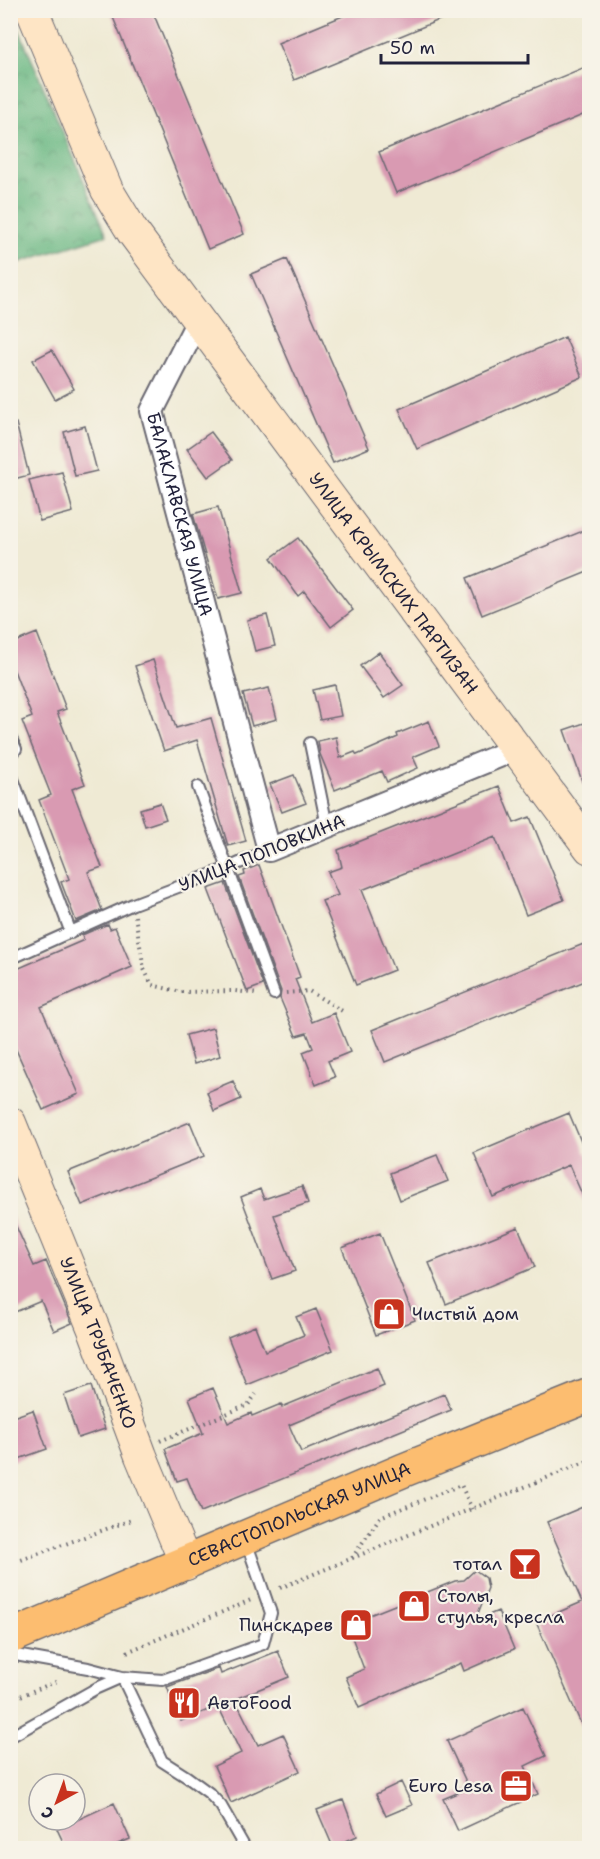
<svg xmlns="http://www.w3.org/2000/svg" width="600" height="1859" font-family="'Shantell Sans',sans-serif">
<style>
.forest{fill:url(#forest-crowns);stroke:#466d5f;stroke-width:1.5}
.building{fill:#d99ab2}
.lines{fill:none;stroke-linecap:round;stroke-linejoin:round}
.lane-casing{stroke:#6a6871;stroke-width:14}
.street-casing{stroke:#6a6871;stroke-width:26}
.secondary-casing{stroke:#6a6871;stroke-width:34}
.primary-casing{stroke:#6a6871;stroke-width:36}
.path{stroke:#6a6871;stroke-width:4;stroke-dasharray:1.5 4.5;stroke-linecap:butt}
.lane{stroke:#fff;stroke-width:10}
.street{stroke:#fff;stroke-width:22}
.secondary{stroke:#fee5c5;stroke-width:32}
.primary{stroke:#fcbd6f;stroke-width:33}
.labels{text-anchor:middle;stroke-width:4.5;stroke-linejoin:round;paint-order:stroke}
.street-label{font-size:18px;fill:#22223b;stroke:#f7f3e8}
.poi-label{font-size:18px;fill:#22223b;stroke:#f7f3e8;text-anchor:start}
</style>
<defs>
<pattern id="forest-crowns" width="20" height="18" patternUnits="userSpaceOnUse" patternTransform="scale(1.5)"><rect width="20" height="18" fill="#6ab883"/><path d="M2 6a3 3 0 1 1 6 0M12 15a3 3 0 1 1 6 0" fill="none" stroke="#57956c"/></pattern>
</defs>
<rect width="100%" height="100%" fill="#f7f3e8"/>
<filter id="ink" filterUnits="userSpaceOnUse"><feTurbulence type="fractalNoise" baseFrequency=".0167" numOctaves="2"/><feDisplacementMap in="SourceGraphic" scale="12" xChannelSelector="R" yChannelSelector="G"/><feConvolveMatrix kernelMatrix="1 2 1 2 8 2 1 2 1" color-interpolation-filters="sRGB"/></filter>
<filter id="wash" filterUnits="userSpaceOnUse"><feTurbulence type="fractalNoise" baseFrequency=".008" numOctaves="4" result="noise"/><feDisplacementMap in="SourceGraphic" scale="24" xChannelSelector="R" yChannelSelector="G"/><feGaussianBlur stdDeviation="1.35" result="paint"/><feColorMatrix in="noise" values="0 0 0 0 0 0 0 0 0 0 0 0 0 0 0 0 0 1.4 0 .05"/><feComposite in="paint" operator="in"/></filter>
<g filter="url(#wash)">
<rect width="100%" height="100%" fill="#efead4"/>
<path class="forest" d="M11,11l96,224 -96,30 -1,-254z"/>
<g id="blocks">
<path class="building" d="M110,10h42l92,224 -36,15z
M357,10h104v1l-167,69 -16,-37z
M590,65v47l-194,81 -17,-41z
M287,259l82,189 -36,15 -82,-189z
M565,337l17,40 -165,72 -18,-40z
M52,350l22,39 -19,10 -22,-39z
M10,423h6l13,52 -19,5z
M85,426l12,45 -22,5 -11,-44z
M211,432l21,28 -24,17 -21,-28z
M62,472l11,40 -33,9 -11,-41z
M218,507l24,86 -24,6 -25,-85z
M590,528v43l-108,44 -15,-37z
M298,538l55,72 -22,17 -27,-36 -6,5 -27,-38z
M267,615l8,31 -20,5 -8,-31z
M37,633l29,76 -9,3 28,72 -13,5 30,78 -14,5 14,38 -26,11 -15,-39 8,-3 -30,-79 12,-5 -29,-74 10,-4 -22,-57v-16z
M379,652l24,33 -19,13 -24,-32z
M153,660l23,68 35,-10 35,123 -18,5 -31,-106 -33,11 -29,-85z
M335,685l6,31 -21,4 -7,-30z
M269,688l8,31 -25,7 -9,-32z
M429,721l10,25 -26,11 5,11 -31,14 -5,-11 -47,19 -15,-36 -2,-13 18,-4 4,21 15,-6 2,3 41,-18 -1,-3z
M590,721v74h-3l-23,-65z
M294,775l12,28 -24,9 -12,-28z
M499,786l15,37 16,-6 34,83 -38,15 -31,-78 -133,53 32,80 -38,15 -34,-84 16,-6 -10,-23 14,-5 -4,-17z
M160,803l6,16 -21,7 -5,-17z
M259,865l41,112 -5,2 17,43 22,-9 16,39 -22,9 7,16 -19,8 -13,-33 10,-4 -6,-15 -11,3 -16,-38 1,-7 -42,-114 6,-2 -1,-4z
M225,883l38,102 -16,6 -39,-102z
M108,924l2,5 5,-2 17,40 -91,40 38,87 -36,16 -33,-74v-64l74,-32 -2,-5z
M586,943l4,8v28l-205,83 -13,-32z
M213,1028l7,28 -26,8 -8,-29z
M233,1081l8,18 -27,12 -7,-19z
M569,1113l21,50v49l-21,-47 -76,32 -19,-44z
M190,1122l14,34 -122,49 -14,-33z
M437,1155l11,26 -48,19 -10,-27z
M302,1186l6,17 -34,12 21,56 -23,8 -31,-82 19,-8 4,10z
M10,1213l24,53 12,-5 26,62 -18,8 -13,-30 -26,11 -5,-10z
M518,1227l17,40 -89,37 -17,-41z
M380,1233l35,87 -39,15 -34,-87z
M316,1309l17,41 -86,35 -19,-48 27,-11 10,25 39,-16 -8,-18z
M377,1368l7,18 -95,39 12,27 143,-58 7,16 -250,102 -14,-34 -10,3 -12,-32 38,-16 -14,-35 24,-10 15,35 23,-10 1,3 29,-12 1,3z
M91,1386l14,43 -27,9 -14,-43z
M33,1410l14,39 -37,13v-44z
M590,1504v240l-54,-122 46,-20 -35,-80z
M475,1570l11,8 2,10 -13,33 23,-10 16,38 -50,22 -3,-8 -102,45 -13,-31 18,-8 -17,-45 108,-43 9,-1z
M278,1651l11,26 -54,22 23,46 25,-11 17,37 -69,32 -17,-37 27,-13 -23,-47 -37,15 -14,-34 52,-19 2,6z
M523,1707l23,49 -21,10 13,28 -80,37 -15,-32 26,-11 -22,-47z
M401,1782l11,23 -26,11 -10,-22z
M343,1800l14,36 -24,11 -16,-37z
M114,1803l16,36 -22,9h-42l-9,-19z"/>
</g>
</g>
<g filter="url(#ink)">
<use href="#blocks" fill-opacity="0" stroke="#6a6871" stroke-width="1.5"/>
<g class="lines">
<defs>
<path id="lane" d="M10,737l6,12 -6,8
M310,743l17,83
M10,771l61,162
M198,787l76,207
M10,959l123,-55 95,-36 41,-18
M10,1654l78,14 34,9 41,3 100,-36 8,-31 -25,-72
M10,1737l87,-49 25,-11 40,84 25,16 22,16 12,13 24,42"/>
<g id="street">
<path id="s1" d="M198,321l-46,90 117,439 247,-101"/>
</g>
<g id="secondary">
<path id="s2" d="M32,10l75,180 25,41 458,617"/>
<path id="s3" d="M10,1123l85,209 46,124 45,108"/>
</g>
<g id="primary">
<path id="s4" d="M10,1637l394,-167 186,-75"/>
</g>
</defs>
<use href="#lane" class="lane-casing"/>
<use href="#street" class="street-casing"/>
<use href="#secondary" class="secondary-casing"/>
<use href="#primary" class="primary-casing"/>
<path class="path" d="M135,916l9,53 8,16 29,7 54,-1 23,3
M286,993l23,-2 35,21
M160,1441l88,-36 8,-11
M352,1558l28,-41 81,-32 11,24
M10,1564l124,-45
M280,1588l310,-128
M127,1652l124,-52
M10,1700l48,-19"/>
<use href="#lane" class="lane"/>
<use href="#street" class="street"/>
<use href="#secondary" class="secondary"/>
<use href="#primary" class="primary"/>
</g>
</g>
<defs>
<symbol id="shop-square" viewBox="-11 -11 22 22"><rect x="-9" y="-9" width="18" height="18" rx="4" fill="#c8321e" stroke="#f7f3e8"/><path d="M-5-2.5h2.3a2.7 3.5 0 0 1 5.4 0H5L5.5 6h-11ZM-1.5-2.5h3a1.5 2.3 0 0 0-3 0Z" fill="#fff"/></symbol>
<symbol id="bar-square" viewBox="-11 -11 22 22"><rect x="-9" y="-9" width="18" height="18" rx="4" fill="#c8321e" stroke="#f7f3e8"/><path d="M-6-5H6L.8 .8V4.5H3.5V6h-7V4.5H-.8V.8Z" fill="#fff"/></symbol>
<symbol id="restaurant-square" viewBox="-11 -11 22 22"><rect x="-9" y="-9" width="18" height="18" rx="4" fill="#c8321e" stroke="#f7f3e8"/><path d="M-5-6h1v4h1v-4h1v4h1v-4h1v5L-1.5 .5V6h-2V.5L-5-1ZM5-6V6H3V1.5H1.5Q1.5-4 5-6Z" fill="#fff"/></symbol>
<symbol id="office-square" viewBox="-11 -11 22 22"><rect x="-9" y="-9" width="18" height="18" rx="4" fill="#c8321e" stroke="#f7f3e8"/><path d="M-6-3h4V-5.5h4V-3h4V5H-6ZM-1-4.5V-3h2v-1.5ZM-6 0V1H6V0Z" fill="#fff"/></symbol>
</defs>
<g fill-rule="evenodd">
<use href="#shop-square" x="370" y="1295" width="38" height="38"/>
<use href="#bar-square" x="506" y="1545" width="38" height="38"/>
<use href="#shop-square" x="395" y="1587" width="38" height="38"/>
<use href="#shop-square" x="337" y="1606" width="38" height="38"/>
<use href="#restaurant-square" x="165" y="1684" width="38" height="38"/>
<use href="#office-square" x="497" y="1767" width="38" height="38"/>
</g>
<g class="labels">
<g class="street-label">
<text dy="6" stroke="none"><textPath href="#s1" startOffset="208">БАЛАКЛАВСКАЯ УЛИЦА</textPath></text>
<text dy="6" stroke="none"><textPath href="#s2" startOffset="682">УЛИЦА КРЫМСКИХ ПАРТИЗАН</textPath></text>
<text transform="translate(262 853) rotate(-22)" y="6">УЛИЦА ПОПОВКИНА</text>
<text dy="6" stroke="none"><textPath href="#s3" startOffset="237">УЛИЦА ТРУБАЧЕНКО</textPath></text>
<text dy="6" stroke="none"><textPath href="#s4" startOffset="314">СЕВАСТОПОЛЬСКАЯ УЛИЦА</textPath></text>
</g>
<g class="poi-label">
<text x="412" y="1320">Чистый дом</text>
<text x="502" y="1570" text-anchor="end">тотал</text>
<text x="437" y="1602">Столы,<tspan x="437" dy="21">стулья, кресла</tspan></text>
<text x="333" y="1631" text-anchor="end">Пинскдрев</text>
<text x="207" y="1709">АвтоFood</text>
<text x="493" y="1792" text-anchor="end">Euro Lesa</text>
</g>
</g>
<rect width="600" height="1859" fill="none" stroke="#f7f3e8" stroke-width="36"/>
<g transform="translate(57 1802) rotate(221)"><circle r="28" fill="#f7f3e8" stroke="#a29fa3" stroke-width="1.5"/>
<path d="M0-4.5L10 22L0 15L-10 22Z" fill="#c8321e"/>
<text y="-9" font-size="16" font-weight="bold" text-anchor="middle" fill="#22223b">С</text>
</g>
<path d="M381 54v9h147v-9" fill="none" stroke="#22223b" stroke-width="3"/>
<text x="390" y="54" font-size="18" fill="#22223b" stroke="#f7f3e8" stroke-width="4.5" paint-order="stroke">50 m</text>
</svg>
